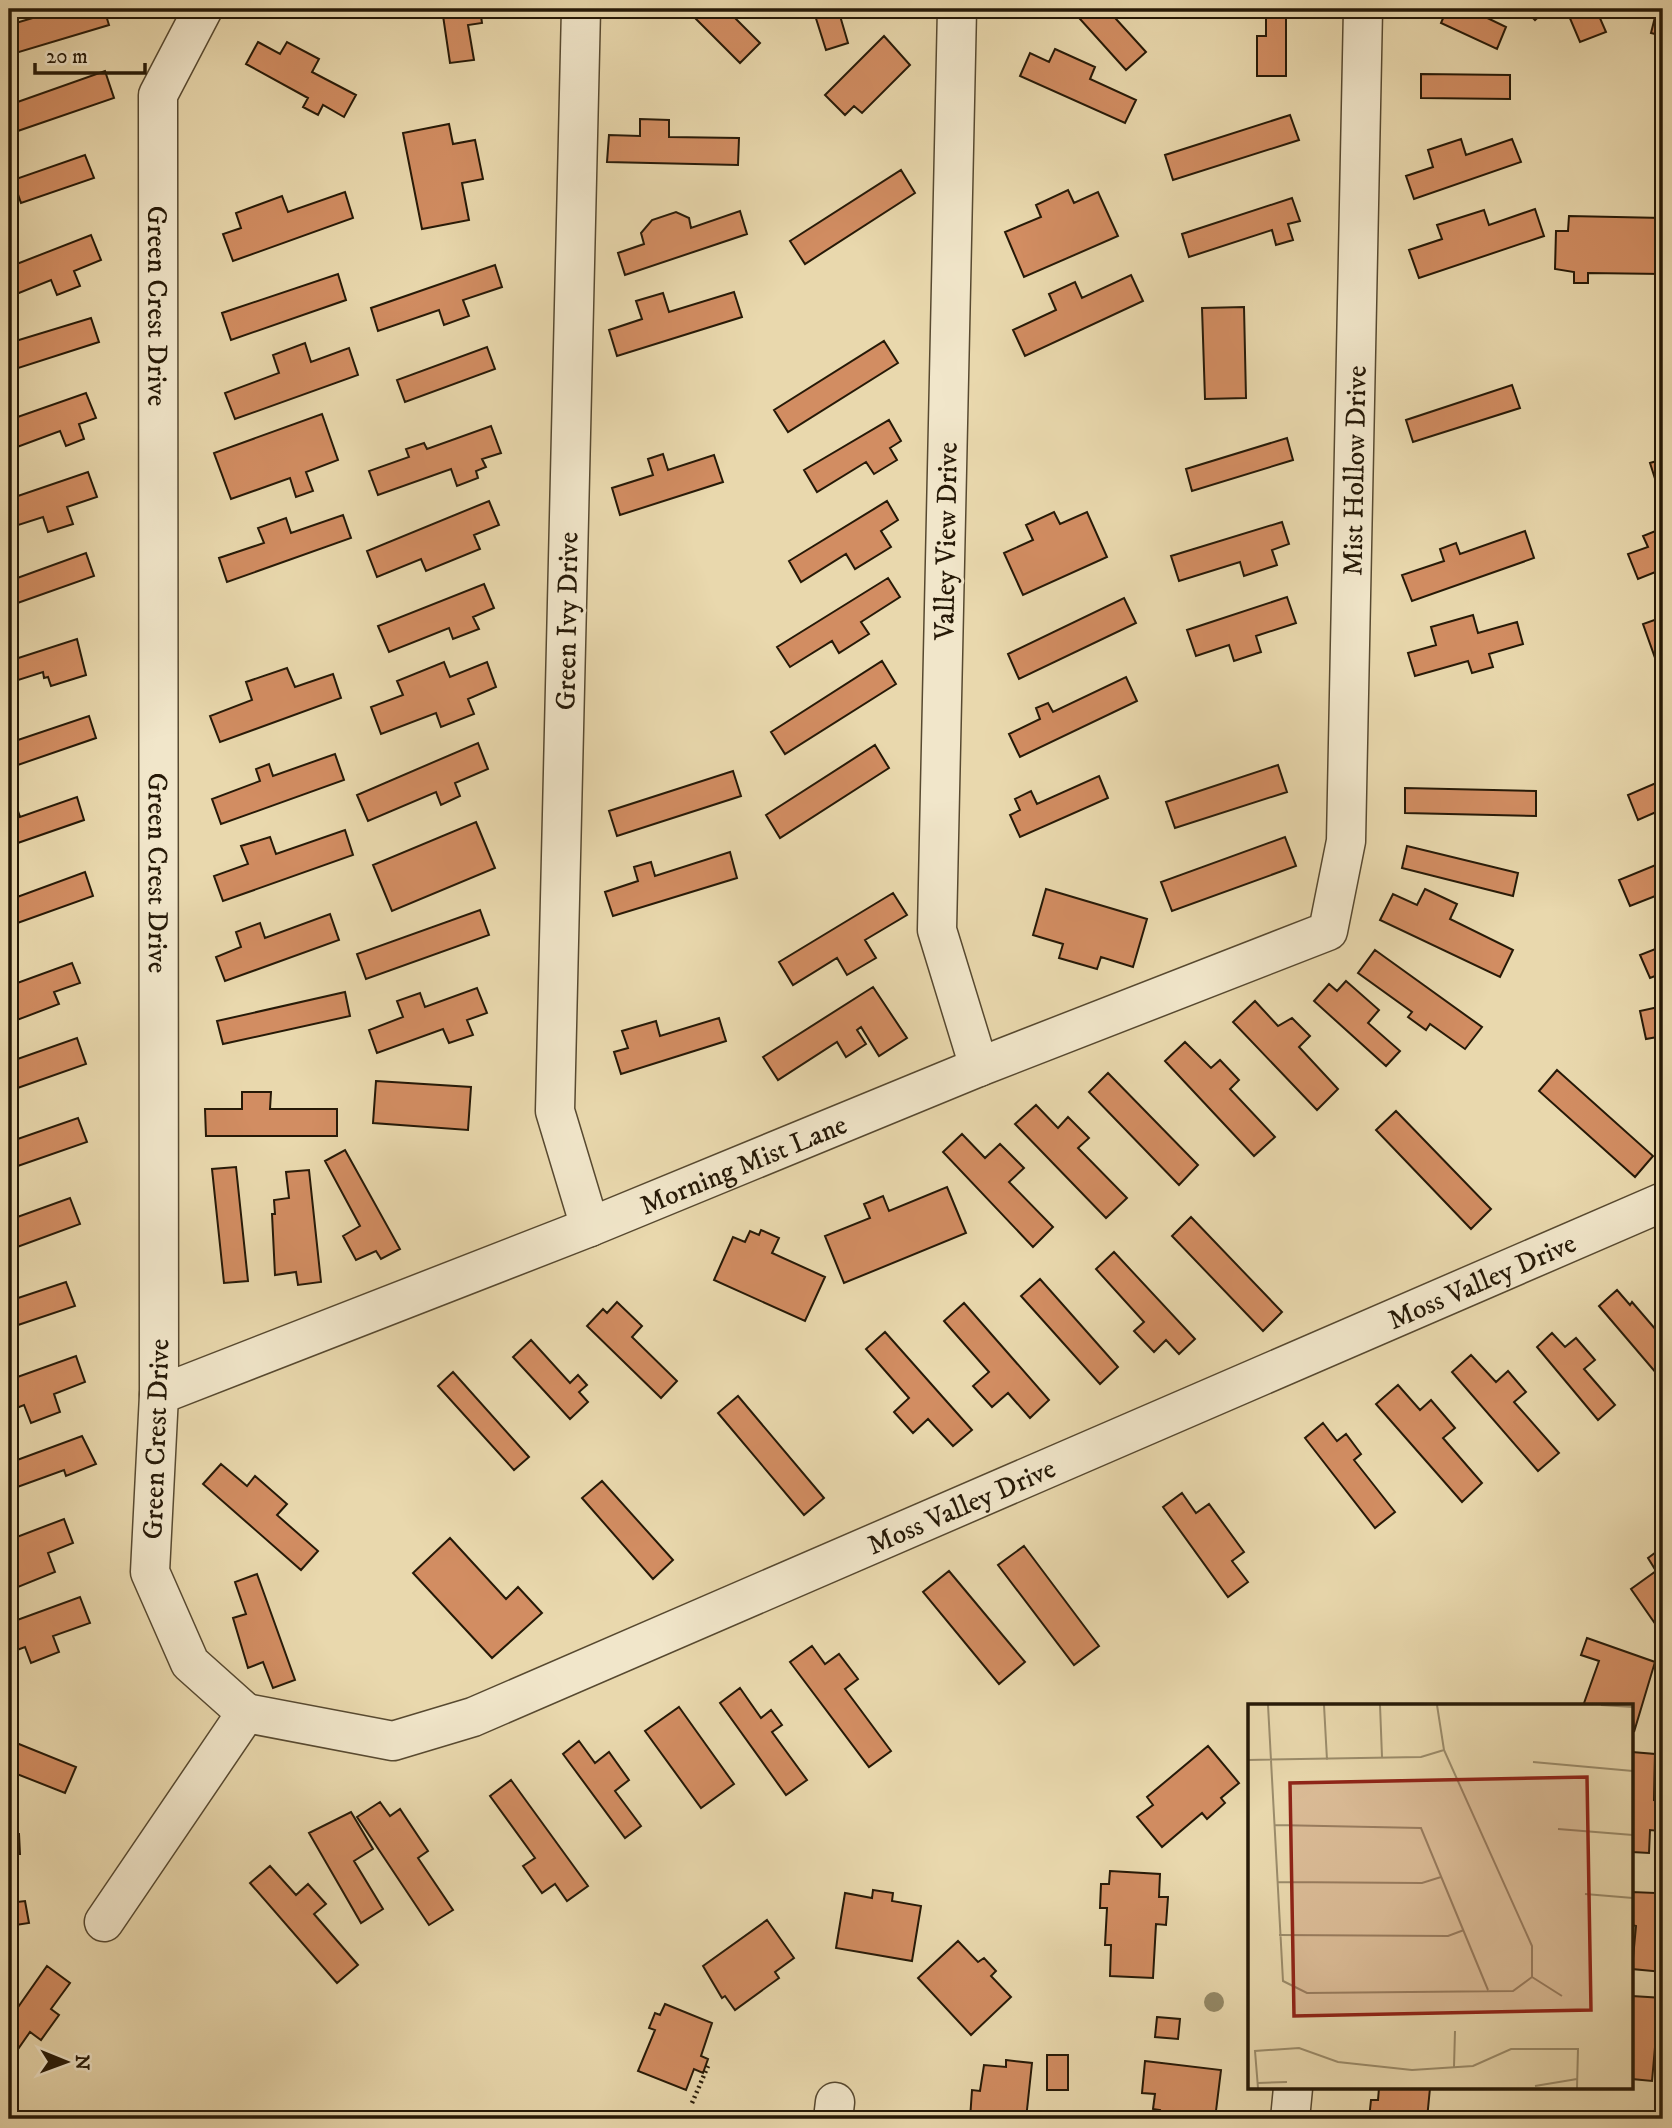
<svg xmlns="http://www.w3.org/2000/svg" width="1672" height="2128" font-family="'IM FELL DW Pica',serif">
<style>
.building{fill:#d28d62;stroke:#261907;stroke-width:2}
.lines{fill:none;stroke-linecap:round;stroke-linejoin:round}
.minor-casing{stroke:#574930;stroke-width:41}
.path{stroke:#261907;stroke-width:4.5;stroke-dasharray:2 3.5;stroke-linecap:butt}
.minor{stroke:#f1e6ca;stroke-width:38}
.tree{fill:#958a68}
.labels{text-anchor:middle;stroke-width:6;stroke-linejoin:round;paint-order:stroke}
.street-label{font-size:28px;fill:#261907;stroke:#f1e6ca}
.inset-road{fill:none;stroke:#9b8c6b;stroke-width:2}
.view{fill:#8f2418;fill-opacity:0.15;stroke:#8f2418;stroke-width:3.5}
.inset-edge{fill:none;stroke:#261907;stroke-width:3.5}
</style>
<rect width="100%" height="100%" fill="#e9d8ad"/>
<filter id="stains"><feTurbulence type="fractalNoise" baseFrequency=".00286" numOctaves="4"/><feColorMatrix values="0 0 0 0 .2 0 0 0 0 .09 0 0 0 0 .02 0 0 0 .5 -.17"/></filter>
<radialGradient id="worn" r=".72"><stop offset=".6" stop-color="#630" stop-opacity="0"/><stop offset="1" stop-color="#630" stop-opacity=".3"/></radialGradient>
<path class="building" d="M63,9h41l5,16 -100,30v-30z
M442,9h38l2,14 -14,2 6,35 -24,3z
M686,9h40l34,34 -20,20z
M813,9h25l10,34 -22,7z
M1071,9h36l39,43 -20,18z
M1266,9h32l-12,2v65h-29v-40h9z
M1447,9h32l-2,4 29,14 -9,22 -56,-26z
M1524,9h23l-12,11z
M1566,9h30l10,23 -26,10z
M1657,9h6v27l-12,-3z
M884,36l26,29 -48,48 -8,-7 -9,9 -20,-20z
M258,42l22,12 7,-12 32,17 -7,13 44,23 -12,22 -21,-12 -5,10 -15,-8 5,-9 -62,-34z
M1055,49l40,18 -5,12 46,21 -11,23 -105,-47 10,-23 19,9z
M105,71l9,27 -105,36v-29z
M1421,74l89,1v24l-89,-1z
M1290,115l9,25 -126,40 -8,-25z
M640,119l29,1v17l70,1 -1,27 -131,-3 2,-27 31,1z
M449,124l4,20 22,-4 8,39 -21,4 7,37 -47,9 -19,-96z
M1461,139l5,16 46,-16 9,23 -107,37 -8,-23 27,-9 -5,-17z
M85,155l9,23 -73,25 -8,-23z
M901,170l14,23 -110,71 -15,-23z
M1068,190l6,13 24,-11 20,44 -94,41 -19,-45 36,-15 -5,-12z
M345,192l8,26 -120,43 -10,-27 18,-6 -5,-15 46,-17 6,16z
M1292,198l8,23 -12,3 5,16 -17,5 -4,-15 -83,27 -7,-23z
M1535,209l9,27 -125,42 -10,-28 33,-11 -5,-14 47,-15 5,15z
M740,211l7,23 -122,41 -7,-22 26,-9 -3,-11 11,-13 24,-8 13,6 2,10z
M1569,216l94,2v56l-75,-1v10h-14v-11l-19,-3 1,-38h12z
M91,235l10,25 -27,11 6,15 -23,9 -6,-15 -42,17v-30z
M495,265l7,22 -39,13 6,16 -25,9 -5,-15 -61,21 -7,-23z
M338,274l8,26 -115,40 -9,-27z
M1131,275l12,26 -118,55 -12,-26 43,-20 -7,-16 26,-12 7,16z
M734,292l8,25 -125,39 -8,-26 33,-11 -6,-18 27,-8 6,19z
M1244,307l2,91 -41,1 -3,-91z
M91,318l8,24 -90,29v-28z
M884,341l14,22 -110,69 -14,-22z
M305,343l6,19 38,-14 9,27 -123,44 -10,-26 54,-20 -6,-18z
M487,347l8,22 -90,33 -8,-22z
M1663,376v26l-7,-24z
M1512,385l8,23 -107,34 -7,-22z
M86,393l10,25 -17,6 5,15 -18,7 -6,-15 -51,19v-30z
M322,414l16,46 -32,12 7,19 -17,6 -6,-19 -59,21 -17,-46z
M889,420l12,21 -11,7 7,12 -23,14 -8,-12 -49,30 -13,-22z
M491,426l10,27 -19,6 4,8 -10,4 2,7 -21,8 -6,-17 -73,26 -9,-24 40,-14 -3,-8 18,-6 3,6z
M1287,438l6,22 -101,31 -6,-22z
M663,454l5,16 46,-15 9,27 -103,33 -8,-27 41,-13 -5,-16z
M1663,459v28l-5,1 -8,-25z
M88,472l9,25 -30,10 6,17 -25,8 -5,-15 -34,11v-29z
M489,501l10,24 -25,10 6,14 -54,22 -5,-12 -44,18 -10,-26z
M887,501l11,19 -17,11 10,16 -36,22 -9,-15 -45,28 -12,-21z
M1054,512l6,12 27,-12 20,45 -84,38 -19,-42 29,-13 -7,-15z
M343,515l8,23 -124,44 -8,-24 45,-15 -6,-15 28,-10 5,15z
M1282,522l7,22 -17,6 5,15 -33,11 -4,-14 -61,19 -8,-25z
M1663,528v41l-25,10 -10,-25 20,-7 -5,-11z
M1525,531l9,27 -122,43 -10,-26 42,-14 -4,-12 16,-6 4,11z
M86,553l8,23 -85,30v-25z
M888,578l12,19 -39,25 8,12 -30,19 -7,-12 -42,26 -13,-20z
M484,584l10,24 -21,9 6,12 -26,10 -4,-11 -60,24 -11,-26z
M1287,597l9,26 -40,13 5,16 -27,9 -5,-16 -33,11 -9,-26z
M1124,598l12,25 -117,56 -11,-25z
M1473,615l5,18 39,-11 6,22 -34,10 4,13 -21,6 -4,-12 -53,15 -7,-23 28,-8 -5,-18z
M1663,617v51l-4,1 -16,-45z
M77,639l9,36 -35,11 -3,-9 -4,1 -1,-6 -34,11v-22z
M882,661l14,23 -111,70 -14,-22z
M444,662l6,15 37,-15 9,25 -28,12 6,15 -33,13 -5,-14 -55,21 -10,-27 32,-12 -6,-14z
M287,668l8,19 38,-13 8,24 -121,44 -10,-26 42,-16 -6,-18z
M1126,677l11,24 -117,56 -11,-23 31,-15 -4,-11 12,-5 5,9z
M89,716l7,22 -87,30v-25z
M478,743l10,26 -33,14 5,13 -19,9 -5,-13 -68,29 -11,-26z
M875,745l14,23 -109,70 -14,-23z
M335,754l9,26 -123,44 -9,-25 48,-18 -4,-12 13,-5 4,12z
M1278,765l9,27 -112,36 -9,-26z
M733,771l8,25 -124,40 -8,-25z
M1099,776l9,22 -88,39 -10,-22 10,-5 -5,-11 16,-8 6,13z
M1663,780v29l-25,11 -10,-25z
M1405,788l131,3v25l-131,-3z
M77,797l7,23 -75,26v-42l6,-2 5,15z
M476,822l19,46 -103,43 -19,-46z
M345,830l8,25 -130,46 -9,-25 34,-12 -7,-18 29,-9 6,17z
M1285,837l11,29 -124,45 -11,-29z
M1407,846l111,27 -5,23 -111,-28z
M730,852l7,26 -124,38 -8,-24 33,-11 -4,-14 17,-5 4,14z
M1663,862v31l-33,13 -11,-26z
M85,872l8,24 -84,30v-26z
M1046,889l101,30 -14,48 -32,-10 -4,12 -38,-11 4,-14 -30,-9z
M1425,889l32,15 -7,15 63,31 -13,27 -120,-57 13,-26 24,11z
M893,893l14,22 -42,25 11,18 -29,17 -10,-17 -44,27 -14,-23z
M480,910l9,25 -123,44 -9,-25z
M330,914l9,26 -114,41 -9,-24 25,-10 -5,-15 24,-9 5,15z
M1663,946v27l-13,5 -10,-23z
M1375,950l107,77 -17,22 -35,-25 -4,6 -18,-13 4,-5 -54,-39z
M72,963l8,20 -26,9 5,12 -42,16 -4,-12 -4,2v-24z
M1346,981l33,29 -11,13 32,28 -14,15 -72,-65 15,-17 8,7z
M873,987l34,51 -28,18 -18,-29 -4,3 9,14 -20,13 -9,-15 -59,38 -15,-23z
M477,988l10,25 -20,7 6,15 -24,8 -6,-14 -66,24 -8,-23 34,-13 -6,-16 23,-8 5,14z
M345,992l5,24 -127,28 -6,-23z
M1255,1001l23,25 14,-8 18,18 -11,11 39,42 -21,21 -84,-88z
M1663,1006v30l-17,3 -6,-28z
M719,1018l7,23 -105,33 -7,-22 14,-4 -6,-17 34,-10 4,15z
M77,1038l9,26 -77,27v-29z
M1185,1042l26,26 9,-8 19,20 -9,9 45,48 -21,19 -89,-95z
M1557,1070l96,86 -18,21 -96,-86z
M1108,1073l90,92 -19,20 -90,-93z
M376,1081l95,6 -3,43 -95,-7z
M242,1092h29l-1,17h67v27h-131l-1,-27h37z
M1036,1105l22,23 10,-11 21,21 -11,10 49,50 -21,20 -91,-94z
M1396,1111l95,98 -20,20 -95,-99z
M78,1118l9,24 -78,27v-27z
M962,1134l23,24 15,-14 24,24 -15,14 44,45 -20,20 -90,-95z
M345,1150l55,99 -19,10 -5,-8 -20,9 -13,-24 17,-10 -35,-65z
M236,1167l12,114 -24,2 -12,-114z
M309,1170l12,112 -23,3 -2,-13 -21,3 -3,-61h3l-1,-14 15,-2 -3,-26z
M947,1187l19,46 -122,50 -19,-47 45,-18 -6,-14 19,-8 6,15z
M70,1198l10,26 -71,26v-30z
M1191,1217l91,95 -19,19 -91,-95z
M761,1230l18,8 -7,15 53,24 -20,44 -91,-41 19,-43 12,5 5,-11 9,4z
M1114,1252l81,87 -16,15 -13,-14 -12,12 -20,-21 10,-9 -48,-53z
M1040,1279l78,88 -18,17 -79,-88z
M66,1282l9,24 -66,22v-27z
M1617,1290l13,15 2,-3 31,36 -2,2 2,3v38l-64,-75z
M617,1302l25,24 -10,11 45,44 -16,17 -74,-72 16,-17 4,4z
M964,1303l85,97 -19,18 -22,-25 -16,14 -19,-21 16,-14 -45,-51z
M885,1332l87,98 -19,16 -25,-27 -15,14 -19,-21 15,-14 -43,-49z
M1552,1333l13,14 11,-9 19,22 -11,9 31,36 -17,15 -61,-73z
M531,1340l39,43 8,-8 9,10 -8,7 9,10 -18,17 -57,-62z
M1471,1355l25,27 12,-11 18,21 -12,10 45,51 -21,18 -86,-99z
M76,1356l9,26 -31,12 6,18 -29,11 -7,-18 -15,6v-31z
M453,1372l76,85 -15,13 -76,-84z
M1398,1385l22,25 11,-10 24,28 -12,10 39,45 -20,19 -86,-98z
M738,1396l86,102 -20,17 -86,-102z
M1323,1423l14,18 9,-7 15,20 -7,6 41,52 -20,16 -70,-90z
M82,1436l14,28 -30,12 -2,-6 -55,20v-27z
M221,1464l26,22 8,-10 32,28 -10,11 41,36 -17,19 -98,-86z
M602,1481l71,79 -20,19 -71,-81z
M1182,1493l14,20 13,-9 35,48 -12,9 16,21 -20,15 -65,-90z
M64,1519l9,24 -25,10 7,19 -37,15 -6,-17 -3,1v-31z
M450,1538l56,61 12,-12 24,26 -50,45 -79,-85z
M1024,1546l75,100 -25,19 -76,-100z
M1663,1547v88l-32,-46 25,-18 -8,-13z
M949,1571l76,91 -26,22 -76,-92z
M257,1574l38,106 -22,8 -10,-26 -15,6 -15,-50 13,-4 -11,-32z
M80,1597l10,26 -37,13 6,16 -28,11 -6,-16 -16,6v-30z
M1587,1638l68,24 -21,70 -2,-26h-49l16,-45 -18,-6z
M812,1646l13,18 14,-10 19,25 -13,10 46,62 -22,16 -79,-105z
M740,1688l21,30 10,-8 11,15 -10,7 35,48 -21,15 -66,-92z
M679,1707l55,77 -33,24 -56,-77z
M9,1740l67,27 -11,26 -48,-19 -8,13z
M579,1741l16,22 14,-11 20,28 -14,11 26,35 -16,12 -62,-84z
M1208,1746l31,37 -18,15 4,5 -18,16 -5,-6 -40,34 -25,-30 16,-12 -6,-8z
M1632,1752l23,2 -1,46 8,1 -3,30 -9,-1 -1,23 -17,-1z
M511,1780l77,106 -21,15 -12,-17 -13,9 -19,-27 12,-8 -45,-62z
M380,1802l10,14 10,-7 28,42 -10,7 35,52 -24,15 -72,-108z
M351,1812l22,37 -19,12 29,48 -22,14 -52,-90z
M9,1834h10l1,20h-11z
M270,1866l26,29 12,-11 18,20 -12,10 44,51 -21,18 -87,-100z
M1110,1871l50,3 -1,23h9l-2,28 -10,-1 -3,54 -43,-2 1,-31h-6l2,-37h-7l1,-24h8z
M1657,1873h6v99l-31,-3 4,-43 -4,-1v-33l23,1z
M873,1890l20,3 -1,8 29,5 -9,55 -76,-13 9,-55 27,5z
M25,1901l4,22 -20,3v-23z
M767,1920l27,38 -19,14 4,6 -44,32 -10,-14 -3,2 -19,-32z
M958,1941l20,21 6,-4 12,13 -5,5 20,21 -40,38 -53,-57z
M47,1966l23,17 -19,26 8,6 -18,25 -11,-8 -21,30v-42z
M1632,1996l31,2v38h-7l-4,45 -20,-2z
M665,2004l47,19 -11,33 7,3 -5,14 -9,-4 -8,21 -48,-19 17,-41 -6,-2 6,-15 5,2z
M1157,2017l23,2 -2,20 -23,-2z
M1047,2055h21v35h-21z
M1006,2060l26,3 -6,56h-56l2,-29 8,1 4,-26 22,2z
M1145,2061l76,9 -6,49h-56l1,-9 -7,-1 2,-15 -13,-1z
M1379,2088h51l-3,31h-58l2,-19h7z"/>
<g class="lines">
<defs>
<g id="minor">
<path id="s1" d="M203,9l-45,86 1,1300 -9,177 40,91 56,50"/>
<path d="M581,9l-26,1102 35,116"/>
<path d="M957,9l-20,921 42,137"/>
<path id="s2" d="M159,1395l431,-168 389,-160 349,-136 18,-90 17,-832"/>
<path id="s3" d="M246,1713l147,28 80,-24 1190,-515"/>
<path d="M104,1922l142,-209"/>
<path d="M833,2119l2,-17"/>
<path d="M1290,2119l3,-31"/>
</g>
</defs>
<use href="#minor" class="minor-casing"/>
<path class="path" d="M692,2103l16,-37"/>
<use href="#minor" class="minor"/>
</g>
<circle class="tree" cx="1214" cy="2002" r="10"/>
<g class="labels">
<g class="street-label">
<text dy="10" stroke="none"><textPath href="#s1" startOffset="308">Green Crest Drive</textPath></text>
<text dy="10" stroke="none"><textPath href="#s2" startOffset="1720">Mist Hollow Drive</textPath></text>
<text transform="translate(945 541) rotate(-89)" y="10">Valley View Drive</text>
<text transform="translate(566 621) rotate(-89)" y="10">Green Ivy Drive</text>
<text dy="10" stroke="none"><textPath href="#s1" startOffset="875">Green Crest Drive</textPath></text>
<text dy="10" stroke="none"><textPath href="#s2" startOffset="628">Morning Mist Lane</textPath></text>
<text dy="10" stroke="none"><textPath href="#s3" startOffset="1332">Moss Valley Drive</textPath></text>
<text transform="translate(155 1439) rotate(-88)" y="10">Green Crest Drive</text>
<text dy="10" stroke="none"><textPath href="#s3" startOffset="765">Moss Valley Drive</textPath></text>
</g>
</g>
<g transform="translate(1248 1704)">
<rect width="385" height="385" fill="#e9d8ad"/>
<path class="inset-road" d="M20,1l15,276 24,12 206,-2 19,-14M76,1l3,55M132,1l2,52M189,1l7,45 88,196v31M353,1l32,2M0,56l173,-3 23,-7M285,58l100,9M27,121l146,3 67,162M310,125l75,6M29,178l145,1 19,-6M337,190l48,4M31,231l169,1 16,-6M284,273l30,19M206,363l1,-36M10,379l29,-1M287,382l42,-7M10,384l-3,-37 44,-3 39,14 74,8 61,-4 38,-17h67l-1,39"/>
<path class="view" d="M339,73l4,233 -297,6 -4,-233z"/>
<rect width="385" height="385" class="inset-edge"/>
</g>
<rect width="1672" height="2128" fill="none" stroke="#e9d8ad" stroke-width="35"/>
<rect x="10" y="10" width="1651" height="2107" fill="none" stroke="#261907" stroke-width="3.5"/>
<rect x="18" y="18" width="1637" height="2093" fill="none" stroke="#261907" stroke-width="2"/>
<g transform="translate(66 2062) rotate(91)" stroke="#f1e6ca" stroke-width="5" paint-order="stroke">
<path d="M0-5L12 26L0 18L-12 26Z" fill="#261907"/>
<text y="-10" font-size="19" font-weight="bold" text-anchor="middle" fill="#261907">N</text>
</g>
<path d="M35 63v10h110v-10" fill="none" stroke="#261907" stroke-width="3.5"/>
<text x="46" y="63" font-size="21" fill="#261907" stroke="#f1e6ca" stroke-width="5" paint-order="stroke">20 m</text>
<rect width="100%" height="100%" filter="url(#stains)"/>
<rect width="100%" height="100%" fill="url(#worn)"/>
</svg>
